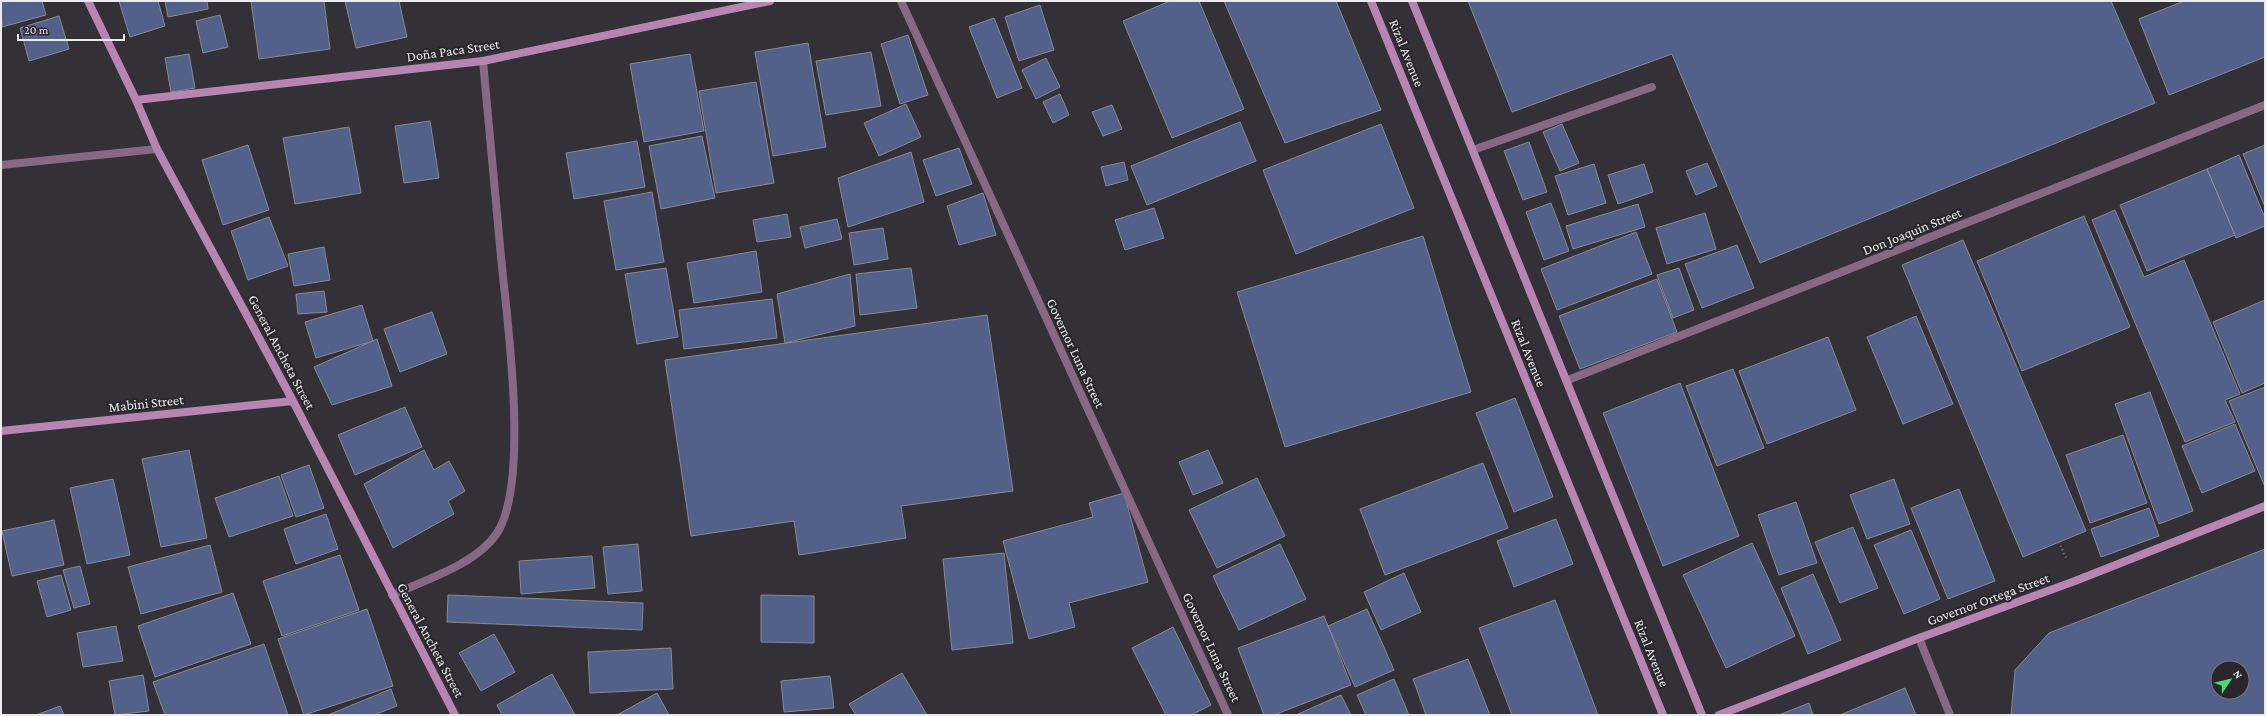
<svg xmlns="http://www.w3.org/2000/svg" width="2266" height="716" font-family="'Crimson Pro',serif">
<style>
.building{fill:#52608a;stroke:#888a91;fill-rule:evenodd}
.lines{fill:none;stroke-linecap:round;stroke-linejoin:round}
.path{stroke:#737277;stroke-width:2.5;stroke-dasharray:1 3;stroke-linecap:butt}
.lane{stroke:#886885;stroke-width:8}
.street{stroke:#886885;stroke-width:8}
.secondary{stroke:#b885b3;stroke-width:8}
.labels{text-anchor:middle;stroke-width:4;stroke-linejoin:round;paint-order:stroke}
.street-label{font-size:14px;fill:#ebeaed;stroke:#29272d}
</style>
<rect width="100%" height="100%" fill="#333137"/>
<path class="building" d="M1,1h41l4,14 -44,12z
M119,1h39l7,25 -35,11z
M165,1h42l1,8 -40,8z
M251,1h73l6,48 -71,10z
M345,1h54l8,36 -51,11z
M1170,1h29l45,108 -72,29 -49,-117z
M1224,1h112l45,109 -96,33z
M1468,1h643l44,102 -395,160 -88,-209 -160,58z
M2184,1h81v56l-96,38 -30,-76z
M1040,5l14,45 -35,11 -14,-44z
M220,15l8,32 -25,6 -7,-32z
M59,16l10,33 -40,12 -9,-33z
M994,18l28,70 -25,10 -28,-71z
M908,35l20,60 -28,9 -19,-60z
M808,43l18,104 -53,9 -18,-104z
M871,52l10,54 -55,9 -10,-54z
M189,54l6,34 -24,4 -6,-34z
M690,54l14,77 -60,11 -14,-78z
M1046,58l14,29 -24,12 -14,-29z
M756,82l18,101 -58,10 -17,-102z
M1060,94l9,21 -16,8 -10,-21z
M906,104l15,33 -42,19 -15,-33z
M1112,105l10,24 -19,7 -11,-24z
M430,121l9,57 -35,5 -9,-57z
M1240,122l16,39 -109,44 -16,-39z
M1381,124l33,84 -118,46 -33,-84z
M1562,124l17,39 -19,8 -17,-39z
M349,127l12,66 -66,11 -12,-66z
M702,136l13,62 -54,11 -12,-63z
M637,141l8,46 -71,12 -8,-46z
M1529,142l18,50 -24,8 -19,-49z
M248,145l21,65 -46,15 -21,-65z
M2265,145v62l-22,-53z
M959,148l13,36 -36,12 -13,-36z
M911,152l13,50 -76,25 -10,-49z
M2239,155l26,63v8l-29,12 -29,-69z
M1124,162l4,18 -22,6 -5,-19z
M1707,163l10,23 -21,9 -10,-24z
M1594,164l12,39 -38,12 -13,-39z
M1644,164l9,28 -35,12 -10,-29z
M2207,169l28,66 -88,36 -27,-66z
M652,192l12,70 -48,8 -12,-69z
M983,193l13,42 -37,10 -12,-39z
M1551,203l18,48 -25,9 -18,-48z
M1638,204l7,23 -72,22 -7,-23z
M1154,208l10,30 -39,12 -10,-30z
M2115,210l29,67 40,-17 56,134 -15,6 10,22 -50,20 -93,-222z
M1705,213l11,36 -49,15 -11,-36z
M787,214l4,23 -34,5 -4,-22z
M2084,216l46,111 -108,44 -45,-110z
M269,217l19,49 -40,14 -17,-49z
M837,219l5,20 -37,9 -5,-21z
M883,228l5,31 -34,6 -5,-32z
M1636,232l16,42 -95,36 -16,-41z
M1423,236l48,156 -186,55 -48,-155z
M1963,240l123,291 -63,26 -121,-292z
M1737,245l17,43 -52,20 -17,-44z
M324,247l6,33 -36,6 -6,-32z
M756,251l6,41 -68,11 -7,-40z
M666,268l12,69 -41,7 -12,-70z
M911,268l6,40 -57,7 -4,-41z
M1679,268l15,42 -21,8 -16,-43z
M850,274l5,52 -70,17 -8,-49z
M1657,279l20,53 -97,37 -21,-53z
M324,291l3,21 -29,2 -2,-20z
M772,299l5,39 -93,11 -5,-39z
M2265,300v83l-23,10 -29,-71z
M362,305l11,36 -57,17 -11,-36z
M432,312l15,42 -47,18 -16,-43z
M987,315l26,176 -112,15 5,32 -107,17 -5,-34 -103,15 -26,-176z
M1916,316l37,88 -50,20 -36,-87z
M1828,337l28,73 -89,34 -28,-73z
M377,339l15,47 -60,19 -18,-38z
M1733,369l31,79 -47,18 -31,-80z
M1680,383l59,153 -76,30 -60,-153z
M2265,387v100l-36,-86z
M2150,392l43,119 -34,13 -44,-120z
M1515,398l38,99 -39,15 -38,-99z
M405,407l17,40 -67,28 -17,-40z
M2235,424l20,47 -53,22 -20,-47z
M2123,435l24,68 -57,20 -24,-68z
M189,450l18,88 -46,9 -19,-88z
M424,450l10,20 15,-9 16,30 -17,10 6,13 -61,34 -29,-64z
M1208,450l15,33 -30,12 -14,-33z
M1483,463l25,65 -123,47 -25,-66z
M309,465l15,43 -28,9 -15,-42z
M279,476l14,40 -64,21 -14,-39z
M1257,478l28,58 -68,32 -28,-58z
M113,479l17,76 -43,9 -17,-76z
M1894,479l16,45 -43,15 -17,-44z
M1959,489l36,92 -47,18 -37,-91z
M1124,493l24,89 -79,21 6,24 -46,12 -26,-98 90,-24 -4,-14z
M1796,502l21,61 -38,12 -21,-60z
M2149,508l10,28 -58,21 -10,-28z
M326,514l12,35 -42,15 -12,-35z
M1556,519l17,45 -59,23 -17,-46z
M54,520l10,45 -52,11 -10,-45z
M1853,527l25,61 -38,15 -25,-61z
M1911,530l29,69 -36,15 -30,-69z
M1752,543l43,93 -69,32 -43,-93z
M638,544l4,47 -34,3 -5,-47z
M1280,544l26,55 -67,31 -26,-54z
M210,545l12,47 -81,22 -13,-47z
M2265,549v166h-254l4,-45 34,-37zM2218,668h24v24h-24z
M1004,553l9,90 -61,7 -9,-91z
M340,555l19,55 -77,26 -19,-55z
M592,556l3,32 -74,6 -2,-33z
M80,566l10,38 -16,4 -11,-38z
M1404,573l17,39 -40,18 -17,-38z
M1813,574l28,66 -33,14 -27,-66z
M61,575l10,35 -24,7 -10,-36z
M233,593l18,51 -96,33 -17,-51z
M448,595l195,8 -1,27 -195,-8z
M761,595l53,1v47l-53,-1z
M1555,600l43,115h-86l-33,-87z
M367,609l26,77 -89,29 -26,-76z
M1367,609l27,61 -39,17 -27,-61z
M1324,616l27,69 -77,30h-10l-26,-67z
M116,626l7,35 -40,6 -6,-34z
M1173,627l38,78 -20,10h-25l-34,-67z
M494,634l21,38 -34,19 -22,-38z
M264,644l24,71h-123l-12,-33z
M671,648l2,41 -83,4 -2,-41z
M1468,659l22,56h-64l-13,-36z
M902,673l25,42h-71l-7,-11z
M552,674l23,41h-73l-5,-10z
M143,675l6,36 -34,4 -6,-34z
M830,676l4,32 -50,4 -3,-31z
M1394,679l15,36h-43l-9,-20z
M1905,688l11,27h-76z
M391,689l6,17 -23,9h-46z
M657,693l12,22h-52z
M1341,695l10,20h-55z
M1809,703l4,12h-34z
M60,706l4,9h-28z"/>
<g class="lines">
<path class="path" d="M2059,542l8,18"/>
<path class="lane" d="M1473,150l179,-63
M392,595c33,-15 85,-31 105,-62 33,-51 10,-214 4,-276 -6,-65 -12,-130 -18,-196"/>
<path class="street" d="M901,1l327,714
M1,165l156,-16
M1568,380l697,-275
M1919,638l31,77"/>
<path class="secondary" d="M88,1l48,99 21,49 136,252 162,314
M1371,1l292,714
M1412,1l290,714
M136,100l347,-39 287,-60
M1,431l292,-30
M1719,715l200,-77 156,-57 190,-75"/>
</g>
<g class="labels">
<g class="street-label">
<text transform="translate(453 50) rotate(-8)" y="5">Doña Paca Street</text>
<text transform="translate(1407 53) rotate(68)" y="5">Rizal Avenue</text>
<text transform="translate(1912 231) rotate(-22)" y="5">Don Joaquin Street</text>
<text transform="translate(282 352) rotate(62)" y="5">General Ancheta Street</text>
<text transform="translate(1076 353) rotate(65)" y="5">Governor Luna Street</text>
<text transform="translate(1529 353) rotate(68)" y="5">Rizal Avenue</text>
<text transform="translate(146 403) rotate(-6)" y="5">Mabini Street</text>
<text transform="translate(1988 599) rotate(-20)" y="5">Governor Ortega Street</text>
<text transform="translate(431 640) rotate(62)" y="5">General Ancheta Street</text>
<text transform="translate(1212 647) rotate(65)" y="5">Governor Luna Street</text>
<text transform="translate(1652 653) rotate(68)" y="5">Rizal Avenue</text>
</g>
</g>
<rect width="2266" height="716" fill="none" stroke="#ebeaed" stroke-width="4"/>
<g transform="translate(2230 680) rotate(55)"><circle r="19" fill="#29272d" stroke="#77757a"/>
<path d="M0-3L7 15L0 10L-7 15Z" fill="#4ed675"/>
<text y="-6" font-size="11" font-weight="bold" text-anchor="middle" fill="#ebeaed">N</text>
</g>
<path d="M18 34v6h106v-6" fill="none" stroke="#ebeaed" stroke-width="2"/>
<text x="24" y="34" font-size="12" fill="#ebeaed" stroke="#29272d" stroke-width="3" paint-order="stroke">20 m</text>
</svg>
